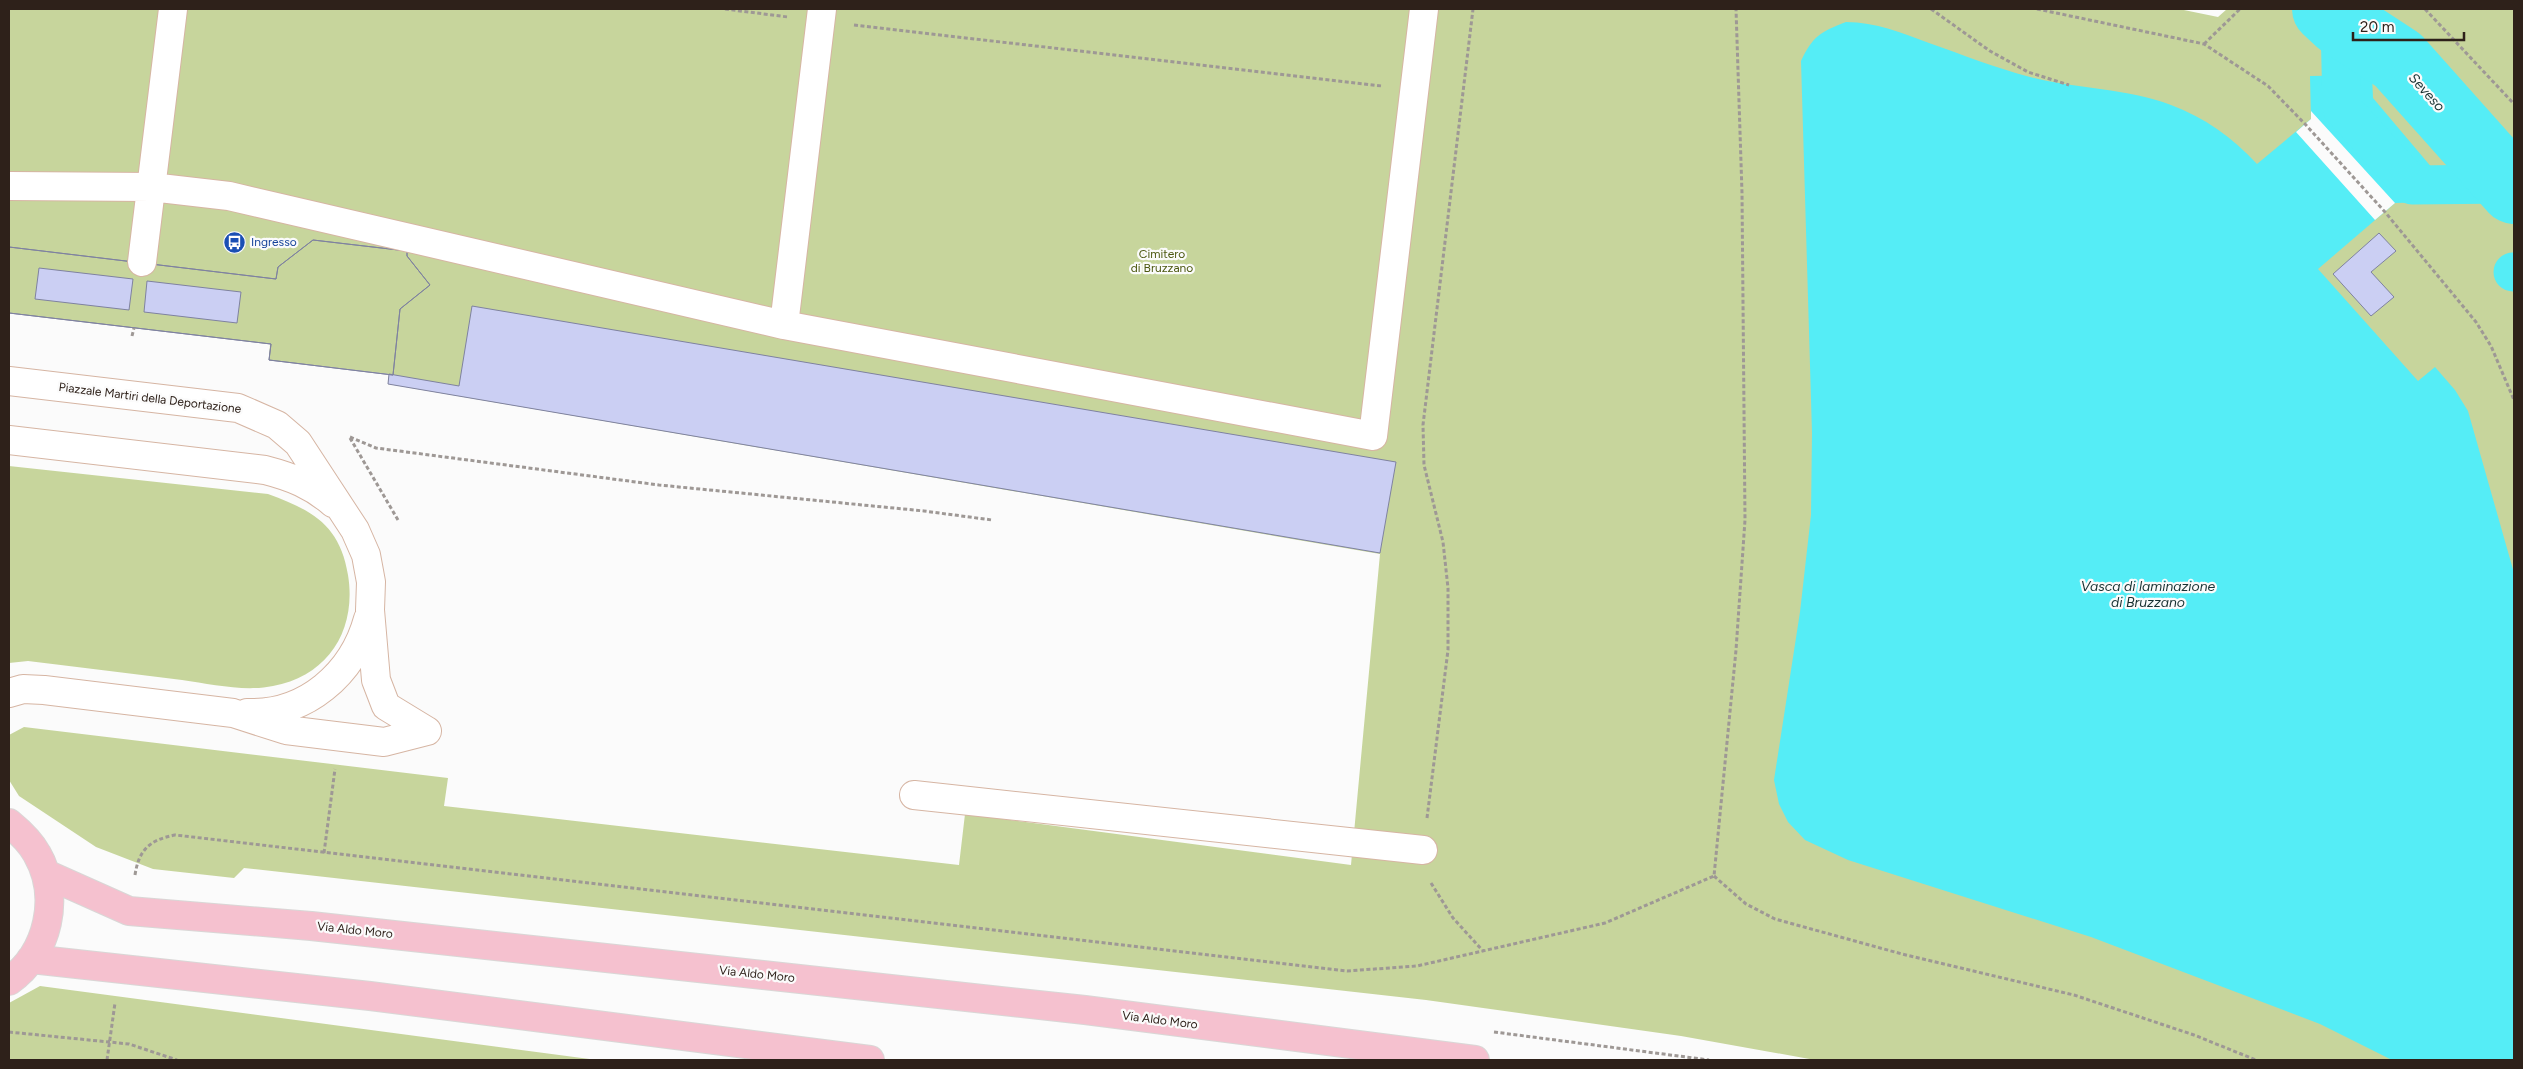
<svg xmlns="http://www.w3.org/2000/svg" width="2523" height="1069" font-family="Figtree,sans-serif">
<style>
.green{fill:#c7d59c}
.water{fill:#55edf6}
.pier{fill:#fbfbfb}
.lines{fill:none;stroke-linecap:round;stroke-linejoin:round}
.canal{stroke:#55edf6;stroke-width:39}
.river{stroke:#55edf6;stroke-width:68}
.building{fill:#cbcff3;stroke:#7f82a0;fill-rule:evenodd}
.minor-casing{stroke:#d6b5a3;stroke-width:30}
.major-casing{stroke:#d9d7d6;stroke-width:30}
.path{stroke:#9e9895;stroke-width:3;stroke-dasharray:4 2.5;stroke-linecap:butt}
.minor{stroke:#fff;stroke-width:28}
.major{stroke:#f5c1cf;stroke-width:28}
.labels{text-anchor:middle;stroke-width:4.5;stroke-linejoin:round;paint-order:stroke}
.transit-label{font-size:12px;fill:#164399;stroke:#fbfbfb;text-anchor:start}
.park-label{font-size:12px;fill:#4c5810;stroke:#fbfbfb}
.street-label{font-size:12px;fill:#2e211a;stroke:#fbfbfb}
.water-label{font-size:14px;font-style:italic;fill:#183132;stroke:#fbfbfb}
</style>
<rect width="100%" height="100%" fill="#fbfbfb"/>
<path class="green" d="M9,9h2170l39,8 9,-8h287v1051h-699l-134,-24 -255,-36 -1182,-132 -10,10 -81,-9 -57,-22 -77,-51 -10,-16v-45l15,-8 424,51 -4,28 515,59 6,-51 386,51 29,-311 -992,-170 1,-10 -120,-14 1,-16 -261,-31z
M9,466l259,28c44,16 72,31 80,81 9,55 -20,101 -75,111 -29,6 -62,-2 -91,-6 -51,-6 -102,-13 -154,-19l-19,2z
M40,986l557,74h-588v-57z"/>
<path class="water" d="M1846,22c30,0 56,11 83,21 34,12 67,25 101,34 45,12 97,11 141,28 33,12 62,33 86,59l54,-45 -1,-43 62,-1 1,23 60,71 1,33 -39,1 -77,66 100,112 17,-14 20,23 13,21 46,162v487h-122l-72,-36 -229,-87 -243,-77 -43,-20 -17,-18 -9,-18 -5,-24 26,-168 11,-97 1,-82 -11,-372c12,-25 19,-29 45,-39z"/>
<path class="pier" d="M2311,111l84,92 -20,17 -79,-88 15,-13z"/>
<g class="lines">
<path class="canal" d="M2340,22l2,86 70,77 98,-1
M2513,272h1"/>
<path class="river" d="M2326,9l14,13 58,38 116,130"/>
</g>
<path class="building" d="M2379,233l17,18 -25,21 23,25 -23,19 -38,-42z
M313,240l94,11v5l23,29 -30,24 -7,66 -124,-15 2,-16 -262,-31v-66l267,32 2,-12zM39,268l94,11 -4,31 -94,-11zM147,281l94,11 -4,31 -93,-11z
M313,240l94,11v5l23,29 -30,24 -7,66 -124,-15 2,-16 -262,-31v-66l267,32 2,-12z
M472,306l924,156 -16,91 -992,-169 1,-10 70,12z"/>
<g class="lines">
<defs>
<path id="minor" d="M9,186l142,1 78,9 555,129 589,111 51,-427
M142,262l31,-253
M784,325l38,-316
M9,381l229,27 39,17 21,18 57,87 11,25 5,27 -1,28 6,70 10,26 41,25
M9,440l256,30c27,7 47,15 68,33
M9,693l14,-4 21,1 189,23 53,17 98,12 43,-11
M247,713c59,2 106,-39 121,-94
M914,795l509,55"/>
<path id="major" d="M9,823c11,9 21,18 28,31 24,42 12,99 -28,127
M46,874l83,37 182,15 774,84 390,50
M31,959l339,37 500,64"/>
</defs>
<use href="#minor" class="minor-casing"/>
<use href="#major" class="major-casing"/>
<path class="path" d="M725,9l63,8
M1931,9l59,42 38,21 41,13
M2037,9l167,35 64,42 37,38 80,88 91,110 15,24 23,54
M2425,9l89,95
M854,25l528,61
M2204,44l36,-35
M132,336l2,-8
M350,437l26,11 283,37 265,26 68,9
M350,438l48,82
M1427,818l21,-168v-62l-5,-46 -19,-77 -1,-40 50,-416
M324,853l11,-84
M135,875c4,-26 15,-35 40,-40l1172,136 70,-5 188,-43 109,-47 22,-226 9,-130 -3,-327 -6,-184
M1714,876l32,28 29,15 127,35 172,41 120,40 62,25
M1431,883l22,35 30,33
M9,1032l120,12 48,16
M1494,1032l215,28
M107,1060l8,-57"/>
<use href="#minor" class="minor"/>
<use href="#major" class="major"/>
</g>
<defs>
<symbol id="bus-disc" viewBox="-11 -11 22 22"><circle r="9.5" fill="#1a4fb4" stroke="#fbfbfb"/><path d="M-5-6H5V4H4V6H2V4H-2V6H-4V4H-5ZM-3.5-4V0h7V-4ZM-3.5 1.2v1.5H-2V1.2ZM2 1.2v1.5H3.5V1.2Z" fill="#fff"/></symbol>
</defs>
<g fill-rule="evenodd">
<use href="#bus-disc" x="222" y="230" width="25" height="25"/>
</g>
<g class="labels">
<g class="transit-label">
<text x="251" y="246">Ingresso</text>
</g>
<g class="park-label">
<text x="1162" y="258">Cimitero<tspan x="1162" dy="14">di Bruzzano</tspan></text>
</g>
<g class="street-label">
<text transform="translate(150 398) rotate(7)" y="4">Piazzale Martiri della Deportazione</text>
<text transform="translate(355 930) rotate(6)" y="4">Via Aldo Moro</text>
<text transform="translate(757 974) rotate(6)" y="4">Via Aldo Moro</text>
<text transform="translate(1160 1020) rotate(7)" y="4">Via Aldo Moro</text>
</g>
<g class="water-label">
<text transform="translate(2427 92) rotate(48)" y="5">Seveso</text>
<text x="2148" y="591">Vasca di laminazione<tspan x="2148" dy="16">di Bruzzano</tspan></text>
</g>
</g>
<rect width="2523" height="1069" fill="none" stroke="#2e211a" stroke-width="20"/>
<path d="M2353 32v8h111v-8" fill="none" stroke="#2e211a" stroke-width="2.5"/>
<text x="2360" y="32" font-size="15" fill="#2e211a" stroke="#fbfbfb" stroke-width="4" paint-order="stroke">20 m</text>
</svg>
